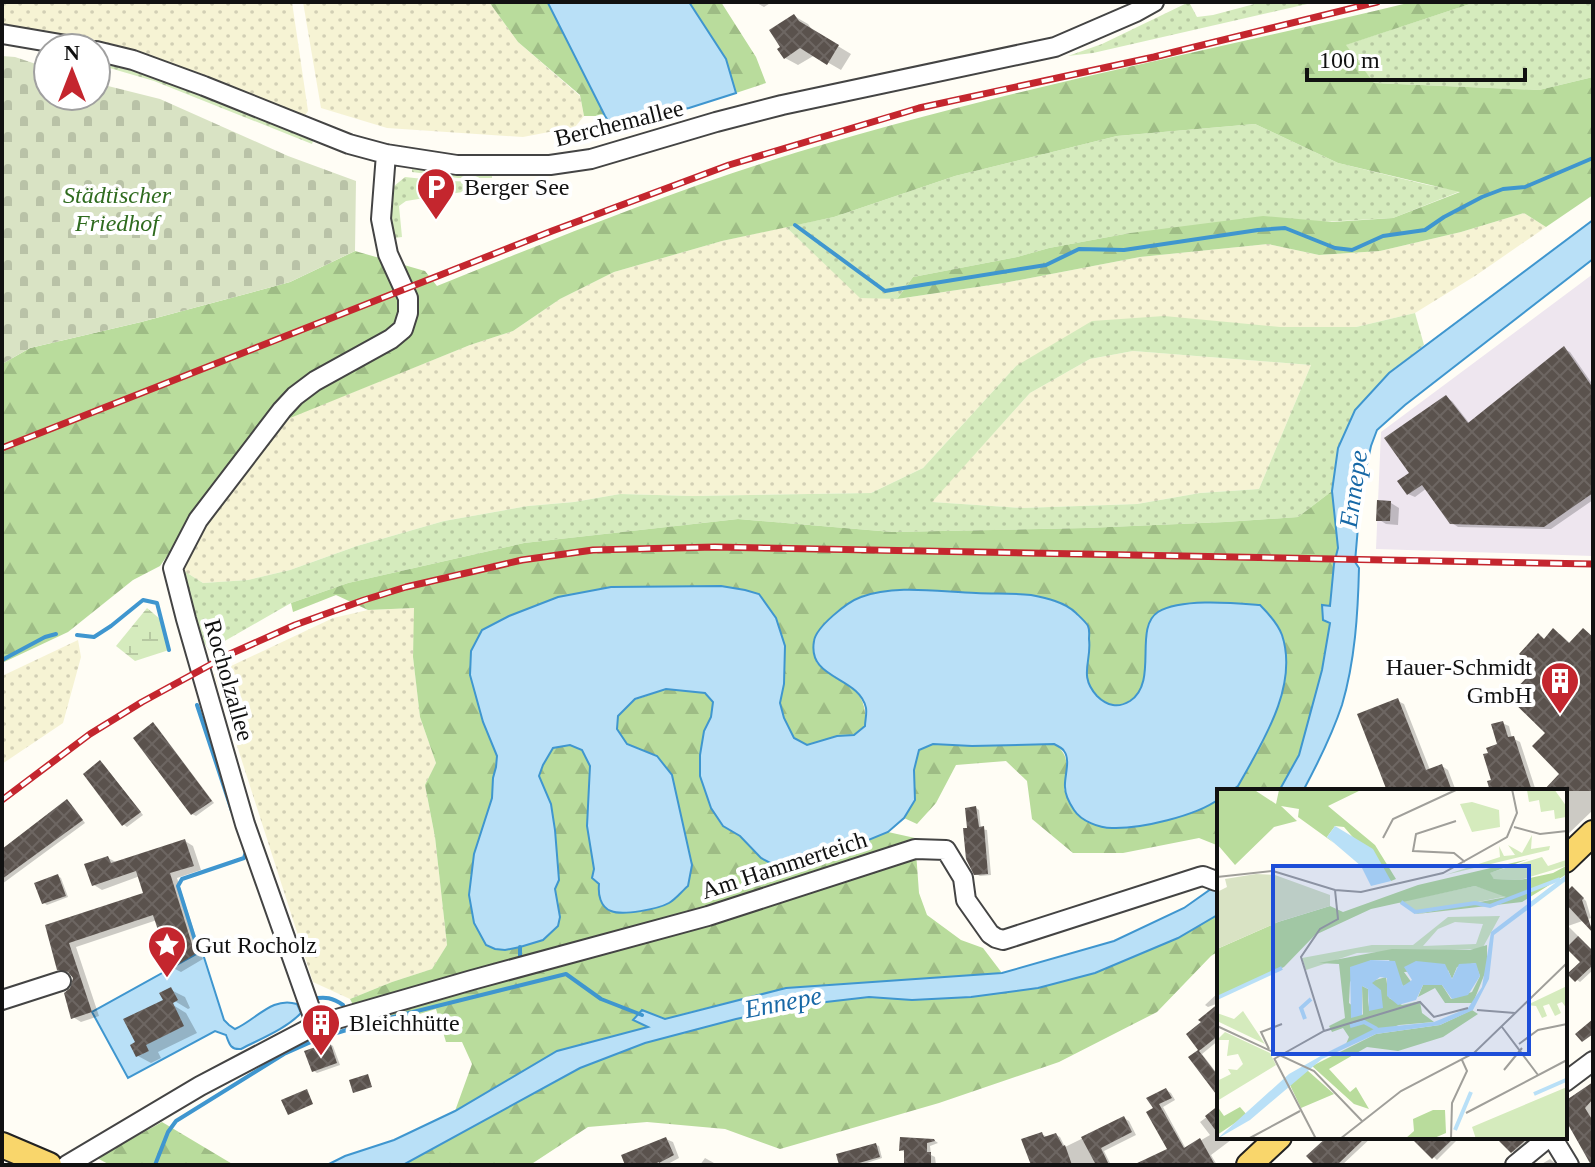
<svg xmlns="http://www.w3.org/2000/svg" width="1595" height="1167" font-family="Georgia,serif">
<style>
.industrial{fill:#eee6ef}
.farmland{fill:url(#farmland-dots)}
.green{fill:url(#green-dots);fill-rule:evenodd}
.forest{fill:url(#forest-firs)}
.wetland{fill:url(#wetland-marsh)}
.cemetery{fill:url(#cemetery-stones)}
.water{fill:#b9e0f7;stroke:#3f96cf;stroke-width:2}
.shadow{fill:#0003}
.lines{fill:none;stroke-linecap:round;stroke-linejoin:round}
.stream{stroke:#3f96cf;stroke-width:4}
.building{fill:url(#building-cross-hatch)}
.minor-casing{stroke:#444;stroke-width:22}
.major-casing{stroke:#222;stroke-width:28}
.minor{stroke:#fff;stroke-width:18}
.major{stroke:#f9d66b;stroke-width:24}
.rail-casing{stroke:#c4262e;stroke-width:7}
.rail{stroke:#fff;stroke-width:4;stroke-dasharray:12;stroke-linecap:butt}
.labels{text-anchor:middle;stroke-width:8;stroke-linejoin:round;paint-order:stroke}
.street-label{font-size:24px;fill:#111;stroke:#fff}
.poi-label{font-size:24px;fill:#111;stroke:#fff;text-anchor:start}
.park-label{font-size:24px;font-style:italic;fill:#2f6b1f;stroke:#fff}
.water-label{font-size:26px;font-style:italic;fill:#1768a6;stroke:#fff}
.inset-river{fill:none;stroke:#b9e0f7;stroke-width:4}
.inset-road{fill:none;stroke:#a09f9a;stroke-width:2}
.view{fill:#1d4ed8;fill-opacity:0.15;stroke:#1d4ed8;stroke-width:4}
.inset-edge{fill:none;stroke:#111;stroke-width:4}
</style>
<defs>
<pattern id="farmland-dots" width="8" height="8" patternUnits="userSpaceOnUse" patternTransform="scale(2)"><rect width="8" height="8" fill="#f6f3d4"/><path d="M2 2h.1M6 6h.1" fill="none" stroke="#d2cfb5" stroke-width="1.8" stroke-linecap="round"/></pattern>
<pattern id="green-dots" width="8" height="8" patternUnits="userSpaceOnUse" patternTransform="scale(2)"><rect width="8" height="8" fill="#d5ebbd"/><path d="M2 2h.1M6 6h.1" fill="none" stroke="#b6c8a1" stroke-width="1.8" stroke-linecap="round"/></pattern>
<pattern id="forest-firs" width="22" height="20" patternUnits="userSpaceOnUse" patternTransform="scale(2)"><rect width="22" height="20" fill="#b9dc9c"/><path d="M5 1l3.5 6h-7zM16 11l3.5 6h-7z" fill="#9ebc85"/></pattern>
<pattern id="wetland-marsh" width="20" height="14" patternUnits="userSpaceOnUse" patternTransform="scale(2)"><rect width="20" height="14" fill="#d5ebbd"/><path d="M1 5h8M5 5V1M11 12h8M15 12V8" fill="none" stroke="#b6c8a1"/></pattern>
<pattern id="cemetery-stones" width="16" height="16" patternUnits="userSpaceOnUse" patternTransform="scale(2)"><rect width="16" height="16" fill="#d9e3c4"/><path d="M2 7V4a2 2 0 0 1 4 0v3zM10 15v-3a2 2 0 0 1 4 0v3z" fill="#b9c2a7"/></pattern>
<pattern id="building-cross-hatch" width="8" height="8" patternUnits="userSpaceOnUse" patternTransform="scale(2)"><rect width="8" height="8" fill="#5a524d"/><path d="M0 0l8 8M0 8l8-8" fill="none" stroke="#6d6662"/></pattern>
</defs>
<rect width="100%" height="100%" fill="#fffdf5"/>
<path class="industrial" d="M1593,274v282l-217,-7 5,-117z"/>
<path class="farmland" d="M2,2h290l16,109 -5,7 -170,-66 -70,-18 -61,-8z
M303,2h186l29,40 62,54 4,20 -9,11 -52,10 -136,-9 -66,-20z
M1524,213l22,14 -71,49 -60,37 -59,14h-76l-264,39 -93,102 -52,25 -178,3 -73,-2 -46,8 -46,4 -84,15 -87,25 -67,24 -42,10 -45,3 -19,-12 5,-21 10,-17 63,-84 29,-32 179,-72 43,-14 47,-32 54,-27 108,-31 64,-14 74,70 37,2 107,-16 136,-26 128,-13 51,11 61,-4 81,-19z
M1133,351l178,14 -52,124 -59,4 -63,11 -115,4 -91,-6 99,-109 60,-34z
M415,608l-2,49 7,60 16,46 -11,22 10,52 12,108 -15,24 -40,13 -42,17 -37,-17 -99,-308 119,-56 35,-8z
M78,640l3,17 -18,66 -61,41v-88z"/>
<path class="green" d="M1189,2l8,15 16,-2 49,-13h54l-223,51 -25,3 34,-12z
M1476,2h117v75l-54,13 -165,-7 -29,-38z
M96,60c73,20 141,51 212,78l5,3 -1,3 -158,-63 -58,-17z
M1255,124l83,39 90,22 33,6 -68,27 -263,15 -81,15 -32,9 -104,20 -16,22 -37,-1 -74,-71 48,-10 121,-41 162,-40z
M412,169l50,6h30v3h-34l-46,-6z
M405,177l37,4 58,1v4l-94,15 -7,5 3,31 -8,1 -3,-29 2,-22z
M1415,313l9,32 -35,28 -51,75 -6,43 -34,26 -73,5 -139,6 -194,4 -154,-13 -214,24 -176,40 -57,20 -82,47 -14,-20 -11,-46v-13l19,12 45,-3 42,-10 67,-24 87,-25 84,-15 46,-4 46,-8 73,2 178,-3 52,-25 93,-102 76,-45 72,-5 116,11h76zM1133,351l178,14 -52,124 -59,4 -63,11 -115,4 -90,-6 98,-109 60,-34z"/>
<path class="forest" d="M489,2l59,1 57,113h-21l-4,-21 -62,-53z
M689,2h32l35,55 10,26 -30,10 -10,-34z
M1412,2h64l-130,43 28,38 165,7 54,-13v118l-47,32 -22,-14 -63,19 -81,19 -61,4 -51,-11 -128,13 -136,26 -107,16 16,-22 104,-20 32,-9 81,-15 133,-17 69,6 61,-4 67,-26 -122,-29 -83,-39 -138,12 -162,40 -121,41 -112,24 -108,31 -54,27 -47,32 -43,14 -207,84 -56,70 -47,67 -27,14 -65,52 -66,31v-299l28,-16 111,-26 149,-40 65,-31 70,20 12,15c109,-44 217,-88 329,-124 211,-67 431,-108 646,-160z
M1332,491l6,57 -4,16 -4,42 -7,-1 7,18 -8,47 -23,85 -20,36h-48l7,-5c24,-43 61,-101 44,-152 -3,-7 -9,-14 -14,-21l-122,49c-1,12 -3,27 -12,36 -14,15 -38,4 -46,-14 -5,-12 0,-25 2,-37l-35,-46 -26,-6 -137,-5 -30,6 -46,66c23,26 53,20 49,64l-11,9 -17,1 -30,9 -13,-7 -10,-20 -4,-16 4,-18 -8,-66 -17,-24 -14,-4 -134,-3 -53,10 -49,19 -27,14 1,92 14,34 -1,11 -3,11 -1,19 -5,22 8,130c29,3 43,-15 65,-32l-5,-29 -4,-84 -12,-28 4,-11 10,-17 17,-4 12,6 8,16 -3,60 7,43 -2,8 7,7 -1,8 35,20 16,-2 19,-7 -11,-147 -30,-12 -10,-15 1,-13 17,-16 31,-11 39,4 9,9 -3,15 -7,14 7,77 11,18 18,10 21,22 42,9 85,-35 27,6 4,55 8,22 34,25 22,8 19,25 -216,15 -96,24 -25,7 -15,7 -93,25 -102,60 17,-47 -10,-22h-16l-10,-33 -70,21 -16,-31 42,-17 40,-13 15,-24 -12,-108 -10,-52 11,-22 -16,-46 -7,-60 1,-49 -46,2 -32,-15 -43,17 -2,-9 57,-20 176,-40 214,-24 154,13 194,-4 139,-6 73,-5z
M933,744l39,2 82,-2c18,11 12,27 10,46l47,38c34,-3 79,-8 108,-29v47l-20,-8 -76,15h-50l-41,-34 -5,-38 -21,-20 -50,4 -20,38 -19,21 -13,-6 11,-18 -1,-30 5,-20z
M1219,914v37l-8,5 -54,56 -98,50 -120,41 -159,46 -55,-20 -78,-7 -59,5 -58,38h-127l177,-97 65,-25 91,-24 64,-14 69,-8 43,3 59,-3 67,-9 57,-15 83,-35z
M162,1122l72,43h-124l-13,-7z"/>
<path class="wetland" d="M147,608l13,11 9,31 -34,11 -19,-15z"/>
<path class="cemetery" d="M2,56l13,1 33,11v28h48v-13l64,16 128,57 68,25 -1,70 -65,31 -149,40 -111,26 -28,16z"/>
<path class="water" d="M545,2h144l37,57 10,34 -47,15 -78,17 -6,-9 -57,-113z
M1593,220v39l-188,146 -28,25 -6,16 -10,46 -6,70 4,6c-1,45 -4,93 -17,137 -10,30 -24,58 -39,86h-24l20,-36 23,-85 8,-47 -7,-3 -1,-15 8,1 4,-42 4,-16 -6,-57 6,-43 17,-38 34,-37z
M721,586l24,4 14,4 17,24 9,28 -1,38 -4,19 4,15 10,20 13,7 30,-9 17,-1 11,-9c0,-5 2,-12 1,-18 -7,-32 -59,-28 -52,-67 2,-14 33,-39 47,-44 34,-13 80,-5 115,-4 18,1 37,0 55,2 15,3 34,7 45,18 3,3 10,9 12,13 2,4 1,9 1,13 3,23 -11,36 8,57 4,4 10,8 16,9 5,1 12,-1 17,-4 29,-19 3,-73 28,-89 23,-14 76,-9 102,-7 8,8 18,19 22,30 17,51 -20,108 -44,151l-7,5h-12v8c-23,17 -79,30 -107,29 -13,0 -31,-7 -38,-18 -4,-6 -9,-16 -9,-23 -1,-10 6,-27 -1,-36 -1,-2 -8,-6 -10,-7l-82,2 -39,-2 -14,6 -5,20 1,30 -11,18 -16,14 -85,35h-25l-17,-9 -21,-22 -17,-10 -12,-18 -11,-32v-21l4,-24 7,-14 2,-15 -8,-9 -39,-4 -31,10 -17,17 -1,13 10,15 30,12 15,19 20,90 -4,21c-6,5 -12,13 -19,17 -11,6 -46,13 -58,8 -11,-4 -13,-17 -12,-27l-7,-6 2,-9 -7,-43 3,-60 -8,-16 -12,-5 -17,3 -10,17 -4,11 12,28 4,26 4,50 -4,9 5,28 -2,9 -15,14 -23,7 -15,3 -10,-1 -9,-4 -12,-22 -5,-28 5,-41 18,-56 1,-20 3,-11 1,-11 -14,-34 -13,-47 1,-24 11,-21 27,-14 49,-19 53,-10z
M1219,878v36l-41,24 -83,35 -57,15 -67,9 -59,3 -43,-3 -69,8 -64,14 -91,24 -65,25 -177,97h-76l18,-9 49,-16 61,-29 102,-60 91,-24 -15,-7 9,-10 23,9 121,-31 216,-15 112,-32 70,-33 31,-22z
M202,951l22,69 5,5 6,4c21,-9 37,-33 62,-25l4,9c-15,16 -41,26 -60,36 -11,1 -12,-6 -15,-14l-11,-4 -87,47 -36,-66z"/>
<path class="shadow" d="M755,2h17l-8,5z
M794,16l14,8 5,7 38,23 -10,16 -26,-15 -17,10 -13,-7z
M1564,349l6,3 23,33v115l-42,29 -93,-2 -6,-4 -25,-35 -12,9 -7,-3 38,-96 6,3 18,23z
M1391,503l8,5 -1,17 -12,-1 -8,-5z
M1560,634l11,10 22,-7v173l-28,27v-46h-20l16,-17 -13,-41 -10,-64 1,-33 6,4z
M1398,701l6,3 26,66 12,-4 6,4 8,21h-67z
M1502,723l7,3 3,12 8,4 16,49h-44z
M153,725l4,2 57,76 -18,13 -4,-2z
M100,763l4,2 39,50 -16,12 -4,-3z
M68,802l3,2 14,19 -83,61v-33z
M976,808l3,2 2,19 6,1 4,45 -11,1 -4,-2 -6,-44z
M185,841l8,5 8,24 -24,8 26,81 -22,13 -8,-4 -16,-48 -81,27 23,69 -18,6 -8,-5 -1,-27 3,-12 -3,-4 -13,-6 -12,-41 99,-33 -6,-18 -38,14 -8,-5 14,-27 10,5z
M58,876l3,2 7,19 -21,8 -3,-2z
M1576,891l10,10 5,17 -23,8 25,25v19l-13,12 -3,-2 6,-18 -18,-18v-35l4,-4 -4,-5v-4z
M171,990l14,7 5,11 -2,1 -15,-9v5l13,8 11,20 -39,19 3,6 -10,5 -13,-7z
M1219,992v11l-11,4 -3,-2z
M1219,1005v35l-17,14 17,22v19l-28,-38 10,-7 -12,-16z
M330,1044l3,2 7,19 -23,8 -3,-2z
M1593,1084v80l-24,-42 -4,-3v-18z
M1166,1090l5,3 4,7 -12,7 23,42 24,-14 -10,-13 19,-14v29h16l-24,18 6,10h-79l31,-15 -13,-41z
M1124,1118l5,3 7,14 -32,16 7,14h-78l9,-31 5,3 9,-2 4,2 5,10z
M1329,1137h43l-30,28h-24z
M1413,1137h47l-23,23z
M1506,1137h26l1,1 -17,16 -4,-3z
M666,1139l7,3 6,16 -13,7h-39z
M934,1140l4,3 -8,3 1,9 4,2 1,8h-30v-12l-5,-3z
M876,1145l3,1 3,12 -21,7h-20z
M705,1158l9,5 2,2h-16z
M1550,1159l7,6h-17z"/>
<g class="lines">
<path class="stream" d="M795,225l90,66 161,-26 33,-16 45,1 134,-20 27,-2 50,20 17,2 31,-14 42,-6 19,-13 38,-20 21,-8 22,-2 68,-29
M77,635l17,2 17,-11 32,-26 14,3 12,47
M2,660l43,-23 11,-3
M197,705l35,106
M199,953l-21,-67 4,-7 62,-21 2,-6
M520,956v-9
M313,999c12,-3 20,-1 30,6
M155,1165l13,-33 8,-11 108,-67 36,-16 53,-16 193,-48 35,25 41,16"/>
</g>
<path class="building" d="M794,14l5,7 40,24 -12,20 -27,-17 -16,11 -7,-10 3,-2 -11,-17z
M1564,346l29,42v105l-49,34 -94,-3 -28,-39 -15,10 -10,-14 12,-8 -25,-35 62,-43 22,28z
M1377,500l14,1 -1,20h-14z
M1553,628l16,15 14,-15 10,9v154h-50l16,-17 -27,-28 13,-13 -37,-36 27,-28 -16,-15 19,-21 6,6z
M1398,698l28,72 16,-6 10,27h-65l-30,-77z
M1503,721l5,16 6,-1 18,55h-42l-3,-10 4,-1 -8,-26 5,-1 -2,-5 11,-4 -6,-20z
M153,722l59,79 -21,14 -58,-77z
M100,760l41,52 -19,14 -39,-52z
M67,799l16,21 -81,59v-30z
M976,806l3,21 5,-1 4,48 -14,1 -8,-16 -3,-31h4l-2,-20z
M185,839l9,27 -24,7 25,81 -24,15 -18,-54 -84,28 23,69 -21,7 -7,-26 6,-5 3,-10 -5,-6 -11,-2 -12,-45 98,-32 -7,-22 -44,15 -8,-22 24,-8 3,7z
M58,874l8,22 -24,8 -8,-21z
M1572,886l12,12 -2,2 11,33 -28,-30v-10z
M1578,936l15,15v14l-18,17 -8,-8 13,-12 -14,-14z
M171,987l7,13 -5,3 11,23 -38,19 3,6 -13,6 -6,-12 5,-3 -12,-23 40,-19 -4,-7z
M1219,1003v32l-20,16 20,26v21l-31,-41 10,-7 -12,-16 15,-12 -3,-2z
M1593,1019v15l-11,8 -7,-8z
M330,1042l7,21 -25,9 -8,-21z
M368,1074l4,13 -19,6 -4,-13z
M1593,1082v17l-8,9 8,13v44h-2l-26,-46v-18z
M1166,1088l6,10 -13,6 25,44 16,-10 15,27h-82l34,-16 -21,-37 7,-4 -7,-10z
M307,1089l6,15 -25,11 -7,-15z
M1219,1105v30l-14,-19z
M1124,1116l8,16 -31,16 8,17h-13l-15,-28z
M1042,1132l2,5 12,-4 7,13 2,-1 7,20h-41l-10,-26z
M666,1137l8,18 -15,8v-1l-7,3h-27l-4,-10z
M900,1137l34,2 1,2 -8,2v9h4v13h-27v-15l-5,1z
M1327,1137h39l-29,28h-22l-9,-9z
M1410,1137h45l-23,22z
M1495,1137h34l-18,16z
M876,1143l4,14 -21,6v2h-20l-3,-11z"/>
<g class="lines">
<defs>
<path id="minor" d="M2,34l82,14
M96,51l37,9 71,26 145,58 37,10 71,11h93l41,-6 125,-37 66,-17 273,-58 81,-35 18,-10
M2,1000l59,-19
M316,1025l-71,-201 -59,-205 -13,-51 25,-48 84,-110 13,-14 20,-15 76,-42 12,-10 5,-16v-15l-20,-44 -7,-35 5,-65
M1565,1082l28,-21
M1552,1137l17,28
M67,1165l133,-79 116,-61 156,-45 236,-64 207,-67 31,1 17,28 3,22 24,34 6,4 7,2 196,-63 4,-1 13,5
M1515,1165l34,-28"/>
<path id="major" d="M1565,860l28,-27
M2,1145l47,20
M1249,1165l30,-28"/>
</defs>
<use href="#minor" class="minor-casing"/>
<use href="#major" class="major-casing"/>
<use href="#minor" class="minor"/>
<use href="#major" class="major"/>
<defs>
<path id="rail" d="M2,448l550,-217 177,-66 190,-57 235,-51 223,-55
M2,800l88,-66 52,-32 88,-48 65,-29 69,-25 42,-13 116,-27 71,-10 122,-3 878,17"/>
</defs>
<use href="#rail" class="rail-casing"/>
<use href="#rail" class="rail"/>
</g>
<defs>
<symbol id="parking-pin" viewBox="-11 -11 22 30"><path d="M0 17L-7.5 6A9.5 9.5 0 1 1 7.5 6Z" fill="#c4262e" stroke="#fff"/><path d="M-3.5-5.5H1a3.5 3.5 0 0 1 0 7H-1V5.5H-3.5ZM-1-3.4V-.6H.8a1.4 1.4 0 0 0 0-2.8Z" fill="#fff"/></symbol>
<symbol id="building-pin" viewBox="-11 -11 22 30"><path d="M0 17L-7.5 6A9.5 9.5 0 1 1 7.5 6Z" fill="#c4262e" stroke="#fff"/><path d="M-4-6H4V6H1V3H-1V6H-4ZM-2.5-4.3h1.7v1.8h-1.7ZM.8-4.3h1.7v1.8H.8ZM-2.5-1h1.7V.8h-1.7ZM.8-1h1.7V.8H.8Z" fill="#fff"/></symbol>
<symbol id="sight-pin" viewBox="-11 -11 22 30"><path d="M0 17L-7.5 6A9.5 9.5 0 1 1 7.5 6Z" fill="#c4262e" stroke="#fff"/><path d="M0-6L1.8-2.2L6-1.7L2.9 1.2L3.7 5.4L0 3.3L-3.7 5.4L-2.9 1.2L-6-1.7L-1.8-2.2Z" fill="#fff"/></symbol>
</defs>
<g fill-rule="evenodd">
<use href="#parking-pin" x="414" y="165" width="44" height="60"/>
<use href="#building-pin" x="1538" y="659" width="44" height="60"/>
<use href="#sight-pin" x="145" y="923" width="44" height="60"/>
<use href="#building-pin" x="299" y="1001" width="44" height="60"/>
</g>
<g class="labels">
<g class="street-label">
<text transform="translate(619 123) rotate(-14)" y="8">Berchemallee</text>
<text transform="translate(229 680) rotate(74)" y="8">Rocholzallee</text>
<text transform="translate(784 865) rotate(-18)" y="8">Am Hammerteich</text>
</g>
<g class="poi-label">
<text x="464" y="195">Berger See</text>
<text x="1532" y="675" text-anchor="end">Hauer-Schmidt<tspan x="1532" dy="28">GmbH</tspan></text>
<text x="195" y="953">Gut Rocholz</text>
<text x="349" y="1031">Bleichhütte</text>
</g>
<g class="park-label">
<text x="117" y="203">Städtischer<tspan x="117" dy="28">Friedhof</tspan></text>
</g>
<g class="water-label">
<text transform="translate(1353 489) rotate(-82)" y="9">Ennepe</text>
<text transform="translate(783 1002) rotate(-11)" y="9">Ennepe</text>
</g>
</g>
<g transform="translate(1217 789)">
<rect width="350" height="350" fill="#fffdf5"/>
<path d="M337,0l13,18 -1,10 -11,2 -1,-9 -13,2 -2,-12 -10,2 -2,-12zM255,13l27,8 1,17 -28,5 -12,-28zM315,46l-1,14 19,-3 -1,4 -104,25 55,-18 -1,-11 5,10 11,-1 -7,-10 14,8zM325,68l6,9 18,-6v6l-46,14 -26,-1 -5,-6zM258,97l33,10 -91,18 -18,-12zM283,127l-18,33 -125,4 -51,17 -4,-12 70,-13h41l35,-28zM238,133l28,2 -7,20 -53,2 15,-17zM350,197v23l-5,-7 -5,2 4,9 -6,3 -6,-12 -6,2 4,10 -5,2 -6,-12 -9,-1zM26,222l22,33 -48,-23v-8l17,6zM8,243l45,21 6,12 -59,36v-20l14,-7 -3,-5 9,1 6,-6 -5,-10 -11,2 2,-16h-12zM350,298v52h-91l-4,-12z" fill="#d5ebbd" fill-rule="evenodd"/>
<path d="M0,0h36l23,15 3,-14 -5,-1h89l-35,17 47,39 21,34 -5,2 -47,-54 -9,-1 -8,11 7,6 -36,-26 1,-8 -18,-3 16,15 -23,6 -39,38 -18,-21zM312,70l-39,14 4,6 26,1 33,-7 13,-7 1,-7v15l-45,28 -105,12 89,-17 -31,-11 -104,23 -56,26 -31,32 -67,31v-49l61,-27 52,-16 13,6 75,-27zM270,156v23l-14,35h-28l-10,-15 -17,9 5,-12h19l9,14 21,-7 8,-16 -5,-13 -18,4 -5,12 -4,-9 -44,2 8,11 -9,3 -14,-26h-18l-21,22 -1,21 14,12 -1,-29 6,3v18l4,-26 14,-4 3,21 13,7 18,-4 2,12 12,9 -35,3 -53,19 3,-7 -6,-9 -11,4 -3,-6 16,-8 -6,-54 -20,-1 73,-14 78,1zM255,221l6,4 -35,23 -45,14 -31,-4 -38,22 21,23 6,-5 13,22 -15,-5 -42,-38 64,-32 64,-9zM90,281l27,24 -33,14 -12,-25zM0,317l7,10 16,-9 7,8 -30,20zM216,321h12l1,23 -14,6h-27l9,-8 -1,-12z" fill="#b9dc9c"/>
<path d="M39,85l19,1 55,20v11l-52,16 -61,27v-57l10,-5 -2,-8z" fill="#d9e3c4"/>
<path d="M118,37l38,23 18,32 -20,5 -10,-20 -34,-29zM350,85v6l-73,55 -5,44 -16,31 -33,15 -64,9 -54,25 -72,61 -33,19 72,-65 37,-21 50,-25 58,-6 34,-14 14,-21 9,-55zM178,172l8,25 9,-6 -8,-13 12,-6 29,3 7,15 7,-15 17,-1 4,13 -12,19 -16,4 -10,-14h-19l-7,15 -18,5 -11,-9v-18l-7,-1 -8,6 9,7 2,18 -14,3 -1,-22 -6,-3v29l-11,3 -1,-51 21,-7z" fill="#b9e0f7"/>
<path class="inset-river" d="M184,113l14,10 60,-9 15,3 70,-27M0,209l65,-30M88,230l-4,-11 10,-9M133,237l14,-4 13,7M317,305l32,-14M238,341l16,-38"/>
<path class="inset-road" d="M239,32l-40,13 -3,17 41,2 11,9M297,38l26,7 27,-3M166,49l10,-19 65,-30M0,88l56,-6 62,19 26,2 82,-19 64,-36 10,-24 -5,-24M260,221l38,3M0,237l97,45 49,51M285,238l36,48M107,242l-23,-74 19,-28 18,-10 -3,-29M302,255l19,-14 29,-6M52,260l-8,-17 21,-8M57,269l42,81M57,270l50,-28 96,-29 14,15 34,-9M287,281l18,-22M249,324l101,-53M31,350l52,-28M123,350l61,-48 73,-38 93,-90M234,350l1,-36 15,-32 -5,-11"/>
<path class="view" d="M56,77h256v188h-256z"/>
<rect width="350" height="350" class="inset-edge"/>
</g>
<rect width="1595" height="1167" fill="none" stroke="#111111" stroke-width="8"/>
<g transform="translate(72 72)"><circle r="38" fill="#ffffff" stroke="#a0a0a0" stroke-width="2"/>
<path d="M0-6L14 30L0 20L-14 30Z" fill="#c4262e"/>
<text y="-12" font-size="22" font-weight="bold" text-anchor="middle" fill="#111111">N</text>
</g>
<path d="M1307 68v12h218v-12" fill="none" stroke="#111111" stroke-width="4"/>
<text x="1319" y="68" font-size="24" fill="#111111" stroke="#ffffff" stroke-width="6" paint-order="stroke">100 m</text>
</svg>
